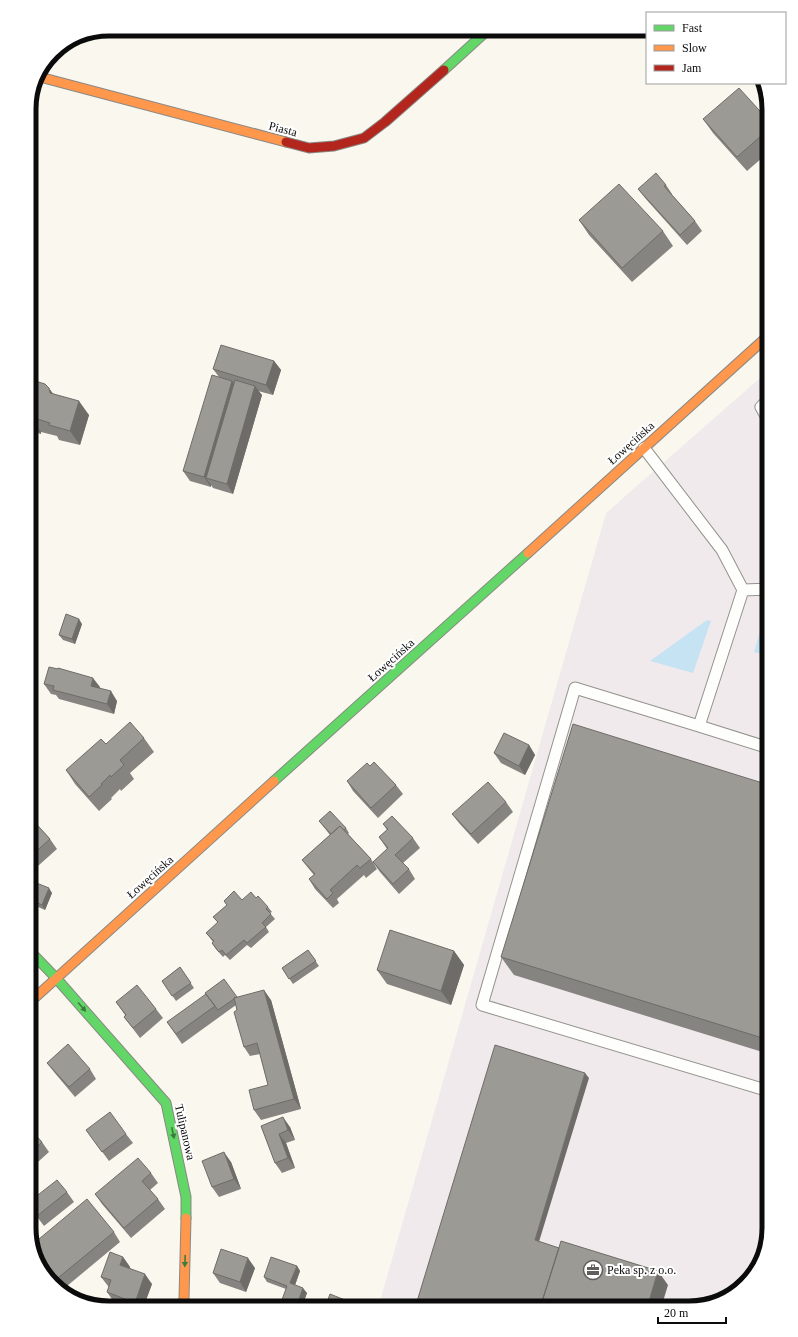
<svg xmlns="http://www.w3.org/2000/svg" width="798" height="1337" font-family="Georgia,serif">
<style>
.industrial{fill:#f1eaec}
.water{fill:#c6e3f3}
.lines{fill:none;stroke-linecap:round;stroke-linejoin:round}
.lane-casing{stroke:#93928d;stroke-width:13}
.fast-casing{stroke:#898884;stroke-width:11}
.slow-casing{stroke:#898884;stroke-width:11}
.jam-casing{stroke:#898884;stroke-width:11}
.lane{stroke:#fefefc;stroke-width:11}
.fast{stroke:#63d668;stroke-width:9}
.slow{stroke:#ff974d;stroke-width:9}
.jam{stroke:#b3261e;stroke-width:9}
.wall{fill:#868480}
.shaded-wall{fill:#6d6c68}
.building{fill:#9c9a95;stroke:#6d6c68}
.oneway{fill:#3b7b3e}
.labels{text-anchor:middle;stroke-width:4;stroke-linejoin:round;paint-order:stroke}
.street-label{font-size:12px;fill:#0b0b0b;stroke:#fff}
.poi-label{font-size:12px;fill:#0b0b0b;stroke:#fff;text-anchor:start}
.rim{fill:none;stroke:#0b0b0b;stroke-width:5}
</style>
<rect width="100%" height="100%" fill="#faf8ee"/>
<path class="industrial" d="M769,370v859l-13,43 -32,28 -35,8h-311l228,-795z"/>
<path class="water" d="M764,618h5v38l-15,-4z
M707,620l4,1 -18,52 -43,-12z"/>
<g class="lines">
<defs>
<path id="lane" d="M769,421l-8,-14 8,-8
M644,448l78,102 21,40 -44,136 -124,-38 -93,317 287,86
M743,590l26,-1
M699,726l70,22"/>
<path id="fast" d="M444,70l45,-41
M274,781l254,-228
M29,950l27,28 110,125 20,94v21"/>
<path id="slow" d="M36,76l250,66
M528,553l241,-218
M29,1003l245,-222
M180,1308l4,-9 2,-81"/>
<path id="jam" d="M286,142l23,6 25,-2 30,-8 21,-16 59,-52"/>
</defs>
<use href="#lane" class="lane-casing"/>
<use href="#fast" class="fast-casing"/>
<use href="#slow" class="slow-casing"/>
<use href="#jam" class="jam-casing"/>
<use href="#lane" class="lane"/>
<use href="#fast" class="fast"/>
<use href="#slow" class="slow"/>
<use href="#jam" class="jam"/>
</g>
<path class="wall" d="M703,119l66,2v31l-22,19 -34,-38z
M666,185l6,9v1l23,26 7,10 -15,14 -42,-47 -7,-9z
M579,220l84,11 10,15 -41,36 -43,-47z
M274,361l7,9 -8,25 -15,-4 4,4 -29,99 -20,-6 -2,-3v2l-21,-6 -7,-10 36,-94 -6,-8z
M29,379l60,36 -9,30 -21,-5 -2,-4 -16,-4v2l-8,-2 -4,13z
M82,624l-7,20 -12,-4 -4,-5z
M44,684l56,3v2l17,12 -3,13 -55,-15 -3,-4 -5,-1z
M144,738l10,14 -24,21 4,6 -13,12 -1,-2 -9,9 1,1 -13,12 -24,-27 -9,-14 40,-26z
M529,745l6,10 -10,20 -24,-12 -7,-10z
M370,766l26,19 7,9 -25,24 -25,-27 -6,-10z
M769,785v269l-255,-79 -13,-18z
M506,802l7,10 -35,32 -19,-21 -7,-9z
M29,816l21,23 7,10 -28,25z
M319,821l27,7 3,5 -1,1 23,25 6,10 -11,9 -2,-3 -27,24 2,4 -6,5 -18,-19 -6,-10 5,-4 -5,-6 -7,-9 28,-25z
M383,824l30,14 7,10 -17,15 6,6 6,10 -16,15 -19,-22 -7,-10 14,-13 -8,-12 8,-7z
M29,880l23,13 -7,17 -16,-7z
M256,898l12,9 4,5 -2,1 5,6 -9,8 3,5 -18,16 -4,-3 -17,15 -5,-5 -2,2 -8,-9 -3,-5 1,-1 -7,-9 12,-10 -5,-6 14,-12 -3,-4 18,-1z
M308,950l11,16 -26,18 -11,-16z
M454,951l10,14 -13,40 -64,-21 -10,-14z
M180,967l14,21 -18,13 -14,-20z
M237,997l34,3 30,109 -40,11 -7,-10 14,-25 -8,-31 -10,2 -6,-9 -8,-42 -54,39 -15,-22z
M116,1002l40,7 7,9 -23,20 -16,-21 1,-2z
M47,1063l43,6 6,10 -21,18 -21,-25z
M261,1126l29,1 5,13 -9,3 9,25 -13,5 -7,-10z
M29,1128l13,14 7,10 -20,18z
M86,1130l40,4 7,9 -24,18z
M231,1162l10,27 -22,8 -7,-10z
M151,1173l7,10 -8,7 8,9 7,10 -34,29 -29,-34 -7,-10z
M67,1192l7,10 -30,24 -15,-20z
M114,1232l6,10 -59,49 -24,-28z
M123,1257l7,10v1l22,16 -9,24h-13l-16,-6 -7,-10 2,-5 -1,-1 -7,-9z
M297,1266l3,5 -5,14 12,8 -4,10 3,1 2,4h-29l7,-19 -19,-7 -3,-5z
M255,1268l-9,24 -26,-9 -7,-10z"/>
<path class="shaded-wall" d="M274,361l7,9 -8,25 -7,-10z
M232,381l7,10 -33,87 5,7v2l-7,-10z
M255,386l7,9 -29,99 -6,-10z
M49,388l10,14 -9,-9z
M79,401l10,14 -9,30 -10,-14z
M31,417l10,15v2l-10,-14z
M29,426l4,6 -4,13z
M79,619l3,5 -7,20 -3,-5z
M93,678l7,9 -2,9 -7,-10z
M111,691l6,10 -3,13 -7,-10z
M529,745l6,10 -10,20 -6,-9z
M49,888l3,5 -7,17 -3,-5z
M454,951l10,14 -13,40 -10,-14z
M264,990l7,10 30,109 -7,-10z
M585,1073l4,5 -51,167 -3,-5z
M283,1117l7,10 5,13 -7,-10z
M279,1134l7,9 9,25 -7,-10z
M224,1152l7,10 10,27 -7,-10z
M123,1257l7,10 -3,8 -7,-10z
M248,1258l7,10 -9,24 -6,-10z
M297,1266l3,5 -6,17 -4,-5z
M658,1271l10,14 -7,23h-14z
M145,1274l7,10 -9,24h-4l-4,-5z
M303,1288l4,5 -5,14 -4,-5z
M306,1304l2,4h-4z
M355,1304l3,4h-4z"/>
<path class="building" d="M739,88l30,33v8l-32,28 -34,-38z
M656,173l10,12 -2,1 31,35 -15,14 -42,-46z
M619,184l44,47 -41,37 -43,-48z
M221,345l53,16 -8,24 -53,-16z
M212,375l20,6 -28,96 -21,-6z
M29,379l16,5 4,4 1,5 29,8 -9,30 -21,-6 1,-2 -19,-6v3h-2z
M235,380l20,6 -28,98 -21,-6z
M66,614l13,5 -7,20 -13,-4z
M49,667l9,2v-1l35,10 -2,8 20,5 -4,13 -54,-14 1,-4 -10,-2z
M130,722l14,16 -24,22 4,5 -13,12 -1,-2 -9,9 1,1 -13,12 -23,-27 35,-31 5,5z
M573,724l196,61v255l-268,-83z
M504,733l25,12 -10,21 -25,-13z
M374,762l22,23 -25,23 -24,-27 20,-18 3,3z
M488,782l18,20 -35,32 -19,-20z
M330,811l16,17 -2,2 -4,-4 -9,8 -12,-13z
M29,816l21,23 -21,19z
M392,816l21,22 -18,17 14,14 -16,15 -20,-22 15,-14 -9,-11 9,-8 -5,-5z
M340,826l31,33 -11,9 -3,-3 -27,25 3,3 -6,6 -18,-20 6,-5 -13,-14z
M29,880l20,8 -7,17 -13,-6z
M234,891l8,9 9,-8 5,6 2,-2 10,11 -2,2 5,5 -9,9 4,4 -19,16 -3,-3 -18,15 -4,-5 -3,2 -7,-9 2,-2 -8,-8 12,-11 -5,-5 14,-12 -3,-4z
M390,930l64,21 -13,40 -64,-21z
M308,950l8,11 -27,18 -7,-11z
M180,967l11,16 -19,13 -10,-15z
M224,979l13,18 -3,1v1l-16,11 -13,-17z
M137,985l19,24 -23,19 -9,-11 2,-2 -10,-13z
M264,990l30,109 -40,11 -5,-20 19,-5 -11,-42 -13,4 -10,-35 3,-2 -3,-12z
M206,994l9,12 -39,28 -9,-12z
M68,1044l22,25 -21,18 -22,-24z
M495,1045l90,28 -50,167 24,8 -19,60h-125z
M110,1112l16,22 -24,18 -16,-22z
M283,1117l5,13 -9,4 9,24 -13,5 -14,-37z
M29,1128l13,14 -13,12z
M224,1152l10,27 -22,8 -10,-26z
M138,1158l13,15 -9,8 16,18 -34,29 -29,-34z
M57,1180l10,12 -30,24 -8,-11v-3z
M87,1199l27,33 -61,50 -16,-19 -4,-19z
M561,1241l97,30 -11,37h-107z
M221,1249l27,9 -8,24 -27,-9z
M110,1252l13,5 -3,8 25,9 -10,29 -28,-11 4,-12 -10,-3z
M271,1257l26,9 -7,17 13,5 -5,14 8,2 -2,4h-25l8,-22 -23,-9z
M330,1294l25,10 -1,4h-29z"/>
<defs><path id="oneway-solid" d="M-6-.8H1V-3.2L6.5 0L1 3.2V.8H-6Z"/></defs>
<g class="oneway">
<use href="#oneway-solid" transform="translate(82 1007) rotate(49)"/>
<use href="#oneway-solid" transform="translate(173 1133) rotate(78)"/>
<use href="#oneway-solid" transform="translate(185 1261) rotate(92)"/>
</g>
<defs>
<symbol id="office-ring" viewBox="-11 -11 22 22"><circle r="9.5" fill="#fff" stroke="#5f5e5a" stroke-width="1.5"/><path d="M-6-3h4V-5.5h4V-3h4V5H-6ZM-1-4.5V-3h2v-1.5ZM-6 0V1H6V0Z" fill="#5f5e5a"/></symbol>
</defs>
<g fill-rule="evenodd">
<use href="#office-ring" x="582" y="1259" width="22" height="22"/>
</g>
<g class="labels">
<g class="street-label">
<text transform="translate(283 129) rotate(15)" y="4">Piasta</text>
<text transform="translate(631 443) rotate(-42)" y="4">Łowęcińska</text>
<text transform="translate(391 660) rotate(-42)" y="4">Łowęcińska</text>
<text transform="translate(150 877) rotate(-42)" y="4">Łowęcińska</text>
<text transform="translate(185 1132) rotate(77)" y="4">Tulipanowa</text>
</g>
<g class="poi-label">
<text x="607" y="1274">Peka sp. z o.o.</text>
</g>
</g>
<path d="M0 0H798V1337H0ZM109 36H689A73 73 0 0 1 762 109V1228A73 73 0 0 1 689 1301H109A73 73 0 0 1 36 1228V109A73 73 0 0 1 109 36Z" fill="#fff" fill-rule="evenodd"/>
<path class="rim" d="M109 36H689A73 73 0 0 1 762 109V1228A73 73 0 0 1 689 1301H109A73 73 0 0 1 36 1228V109A73 73 0 0 1 109 36Z"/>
<rect x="646" y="12" width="140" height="72" fill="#ffffff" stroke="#9d9d9d"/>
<rect x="654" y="25" width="20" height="6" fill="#63d668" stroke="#9d9d9d"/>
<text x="682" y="32" font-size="12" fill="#0b0b0b">Fast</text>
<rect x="654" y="45" width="20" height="6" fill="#ff974d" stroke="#9d9d9d"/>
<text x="682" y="52" font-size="12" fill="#0b0b0b">Slow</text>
<rect x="654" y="65" width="20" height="6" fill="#b3261e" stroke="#9d9d9d"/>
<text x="682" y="72" font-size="12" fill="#0b0b0b">Jam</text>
<path d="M658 1317v6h68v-6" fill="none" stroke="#0b0b0b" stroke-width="2"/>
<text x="664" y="1317" font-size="12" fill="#0b0b0b" stroke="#ffffff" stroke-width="3" paint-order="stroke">20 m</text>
</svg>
